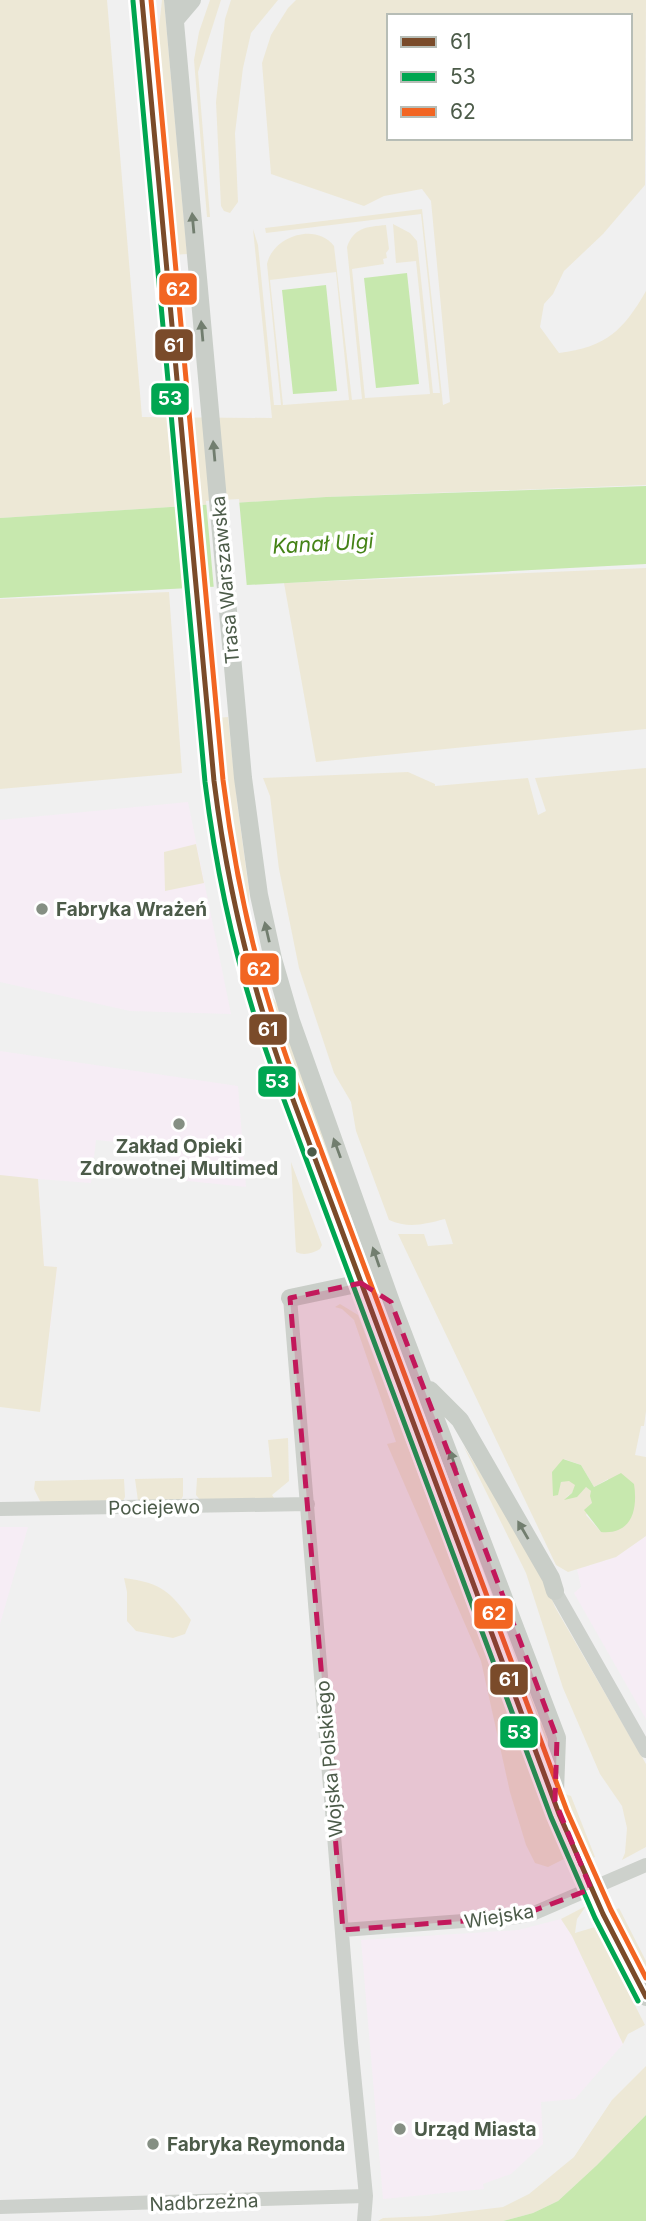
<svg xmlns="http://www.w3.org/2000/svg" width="646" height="2221" font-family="Inter,sans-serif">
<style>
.commercial{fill:#f6edf5}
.green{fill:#ede8d6;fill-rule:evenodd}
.water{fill:#c7e8ae}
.pier{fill:#f0f0f0}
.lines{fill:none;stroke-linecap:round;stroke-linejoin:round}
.minor{stroke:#cdd1cc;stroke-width:14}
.major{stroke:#c9cec8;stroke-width:18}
.major-bridge{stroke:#c9cec8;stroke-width:18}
.bus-1-casing{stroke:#fff;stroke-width:10}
.bus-2-casing{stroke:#fff;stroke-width:10}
.bus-3-casing{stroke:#fff;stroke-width:10}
.bus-1{stroke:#7a4b2a;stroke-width:5}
.bus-2{stroke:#00a651;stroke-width:5}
.bus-3{stroke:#f26522;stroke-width:5}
.oneway{fill:#727e6f}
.marked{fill:#c2185b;fill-opacity:0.2;stroke:#c2185b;stroke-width:5;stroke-dasharray:14 9;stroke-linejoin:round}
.poi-dot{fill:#858f83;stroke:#fff;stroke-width:2.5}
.bus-dot{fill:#4c5b49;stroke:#fff;stroke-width:2.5}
.labels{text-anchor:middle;stroke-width:7;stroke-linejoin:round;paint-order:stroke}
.street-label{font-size:19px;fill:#4c5b49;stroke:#fff}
.poi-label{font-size:19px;font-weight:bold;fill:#4c5b49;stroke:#fff;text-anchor:start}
.water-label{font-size:21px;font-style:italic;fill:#458317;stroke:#fff}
.line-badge{stroke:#fff;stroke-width:2.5}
.badge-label{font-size:19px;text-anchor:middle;font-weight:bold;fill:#fff}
</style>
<rect width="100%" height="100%" fill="#f0f0f0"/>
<path class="commercial" d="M188,802l43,212 -101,-3 -130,-29v-162z
M0,1051l238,35 8,101 -77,-8 2,-32 -75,-7 -5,43 -53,-4 6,87 13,1 -7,63 -50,-6z
M0,1527h28l-28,97z
M646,1536v183l-72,-126 7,-6 -4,-18 39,-12z
M561,1919l11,17 51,108 -48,55 -34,3 2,42 -32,30 -28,10 1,5 -101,10 -22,-259 157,-10z"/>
<path class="green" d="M0,0h107l35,417 130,1 -19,-189 5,16 16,160h7l-14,-141c6,-28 49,-42 67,-18l18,154 10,-1 -15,-152c7,-20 20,-20 39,-22l3,24 -3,4 1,5 -4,1 1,5 -32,5 13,129 65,-4 -14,-133 -20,2 -3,-39 17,9 7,8 16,152h7l-19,-179 -155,19 -1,-5 157,-19 21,196 7,-3 -19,-201 -9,-12 -38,7 -20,10 -93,-32 -9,-111 9,-28 17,-27 8,-8h350l-1,185 -42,49 -39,37 -11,23 -9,10 -4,23 19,26c47,-6 64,-22 87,-62v194l-320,12 -326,21zM389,16h241v122h-241zM336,272l13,128 -66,5 -13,-125z
M162,0h2l23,254 -14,1 -16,-172v-37z
M210,0h11l-23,72 12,145h-3l-13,-157 5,-28z
M231,0h47l-27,33 -8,35 -8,65 3,69 -8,11 -6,-2 -3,-5 -5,-104 9,-83z
M646,568v161l-330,33 -32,-179z
M169,592l13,181 -182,16v-190z
M228,717l9,84 12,89v22h-2c-22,-61 -24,-130 -31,-194z
M646,768v643l-2,15h-3l-6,29 11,2v79l-30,21 -48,15 -12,-7 -158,-331h26l4,12 25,-2 -8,-25c-20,5 -36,10 -56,1l-33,-89 -5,-29 -17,-29 -35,-105 -20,-99 -9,-73 -7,-18 145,-6 27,12v2l93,-8 10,37 8,-4 -11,-33zM564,1459l17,6 13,22 14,-8 -7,53 -15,-17 6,-11 -1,-13 -5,-4 -21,11 7,-5 4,-8 -7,-5 -8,2 -3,8z
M196,844l8,39 -39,8 -1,-39z
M269,992l8,12 59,168 -7,2 -60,-167 -3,-12z
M291,1162l31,83 -2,4c-7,4 -16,7 -24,3z
M0,1175l38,4 6,87 13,1 -17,145 -40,-5z
M339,1181l36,101h-4l-3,-4 -35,-95z
M340,1304l18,11 206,544 -16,8 -13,-4 -9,-18 -16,-53 -29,-131 -94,-217 9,-2 -42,-122 -12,-11 -7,-2z
M288,1438l1,43 -17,14 2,3 -73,3 -5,-6 1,-17 75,-1 -4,-37z
M463,1445l78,126 14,36 91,157v83l-24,13 3,-7 2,-25 -5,-22 -22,-32 -37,-86 -37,-115z
M183,1478v18l-2,4 -43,1 -3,-22z
M124,1479l1,18 -3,6h-81l-7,-14 1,-8z
M461,1520l87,220 -1,4h-3l-86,-223z
M124,1578c37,5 46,13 67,42l-6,14 -12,4 -37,-7 -9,-10v-29z
M565,1794l6,2 24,61 -8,3 -24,-61z
M586,1906l-9,13 -2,14 20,-6 50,98 -17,9 -5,10 -51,-108 -11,-17z
M619,1908l27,53v17l-34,-66z
M646,2066v49l-49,50 -39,36 -25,12 -30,8h-125l5,-3 46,-2 74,-9 26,-13 45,-37 38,-57z"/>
<path class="water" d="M407,273l12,111 -43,4 -12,-110z
M326,285l11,106 -44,3 -11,-104z
M646,486v78l-646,34v-80l326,-21z
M563,1459l18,6 13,22 27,-14 13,11c4,25 -2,51 -33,48l-17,-22 8,-7 -2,-7 1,-5 -5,-4 -9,10 -13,3 8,-7 3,-8 -6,-4 -8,1 -3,13 -5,1 -1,-24z
M646,2115v106h-143l30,-8 25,-12 39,-36z"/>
<path class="pier" d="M239,499l8,89 -33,2 -8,-89z
M197,502l8,88 -22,2 -8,-89z"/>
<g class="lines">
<path class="minor" d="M290,1298l61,745 15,153 -2,25
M0,1509l308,-5
M555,1591l91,160
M343,1930l174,-13 15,-3 114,-49
M0,2207l366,-11"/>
<path class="major" d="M142,0l72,781c11,97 31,189 65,281l302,804
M173,0l70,778 16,117 14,64 18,62 100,281 166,436 -2,54
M175,20l17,-20
M290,1298l71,-15 9,6
M430,1390l30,30 91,158 4,13
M603,1914l43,83"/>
<path class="major-bridge" d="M581,1866l22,48"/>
<defs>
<path id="bus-1" d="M142,0l72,781c12,96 33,189 65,281l280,752 44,100 43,83"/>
<path id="bus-2" d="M133,1l72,781c12,97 33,191 66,283l280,752 44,101 43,83"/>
<path id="bus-3" d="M151,0l72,780c12,96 32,188 64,279l280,752 44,99 35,68"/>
</defs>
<use href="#bus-1" class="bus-1-casing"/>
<use href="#bus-2" class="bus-2-casing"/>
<use href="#bus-3" class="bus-3-casing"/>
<use href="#bus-1" class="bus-1"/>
<use href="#bus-2" class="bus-2"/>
<use href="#bus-3" class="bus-3"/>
</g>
<defs><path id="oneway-solid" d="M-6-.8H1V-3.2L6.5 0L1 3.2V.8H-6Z" transform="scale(1.75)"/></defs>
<g class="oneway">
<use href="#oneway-solid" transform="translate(193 223) rotate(-95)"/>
<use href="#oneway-solid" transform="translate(202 331) rotate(-95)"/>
<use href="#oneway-solid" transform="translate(214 451) rotate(-95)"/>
<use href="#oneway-solid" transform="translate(267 932) rotate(-103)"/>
<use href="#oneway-solid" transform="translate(337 1148) rotate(-110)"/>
<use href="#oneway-solid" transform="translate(376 1257) rotate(-109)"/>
<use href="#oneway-solid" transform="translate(453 1460) rotate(-110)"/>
<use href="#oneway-solid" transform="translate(523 1530) rotate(-120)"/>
</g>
<path class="marked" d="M361,1283l30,19 166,436 -2,63 36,88 -74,28 -174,13 -53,-632z"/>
<g class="poi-dot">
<circle cx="42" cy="909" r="7"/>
<circle cx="179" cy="1124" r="7"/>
<circle cx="400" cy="2129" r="7"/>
<circle cx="153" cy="2144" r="7"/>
</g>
<circle class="bus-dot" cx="312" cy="1152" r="6"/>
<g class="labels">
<g class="street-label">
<text transform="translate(225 580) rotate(-95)" y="7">Trasa Warszawska</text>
<text transform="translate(154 1507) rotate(-1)" y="7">Pociejewo</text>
<text transform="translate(329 1759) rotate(-95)" y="7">Wojska Polskiego</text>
<text transform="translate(499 1916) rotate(-9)" y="7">Wiejska</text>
<text transform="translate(204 2202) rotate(-2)" y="7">Nadbrzeżna</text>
</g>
<g class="poi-label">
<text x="56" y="916">Fabryka Wrażeń</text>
<text x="179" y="1153" text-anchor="middle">Zakład Opieki<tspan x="179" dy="22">Zdrowotnej Multimed</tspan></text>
<text x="414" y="2136">Urząd Miasta</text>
<text x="167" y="2151">Fabryka Reymonda</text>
</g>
<g class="water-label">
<text transform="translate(323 544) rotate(-3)" y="7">Kanał Ulgi</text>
</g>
</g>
<g class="line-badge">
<rect x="158" y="272" width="40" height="34" rx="7" fill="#f26522"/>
<rect x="154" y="328" width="40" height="34" rx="7" fill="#7a4b2a"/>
<rect x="150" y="382" width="40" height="34" rx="7" fill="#00a651"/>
<rect x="239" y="952" width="41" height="34" rx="7" fill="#f26522"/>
<rect x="248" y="1013" width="40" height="33" rx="7" fill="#7a4b2a"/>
<rect x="257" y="1065" width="40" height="33" rx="7" fill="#00a651"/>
<rect x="473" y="1597" width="41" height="33" rx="7" fill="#f26522"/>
<rect x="489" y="1663" width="40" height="33" rx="7" fill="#7a4b2a"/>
<rect x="499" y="1715" width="40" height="34" rx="7" fill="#00a651"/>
</g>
<g class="badge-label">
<text x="178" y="296">62</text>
<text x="174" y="352">61</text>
<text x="170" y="405">53</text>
<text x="259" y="976">62</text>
<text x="268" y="1036">61</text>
<text x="277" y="1088">53</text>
<text x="494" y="1620">62</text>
<text x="509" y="1686">61</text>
<text x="519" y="1739">53</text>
</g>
<rect x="387" y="14" width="245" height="126" fill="#ffffff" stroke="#b7bdb6" stroke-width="2"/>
<rect x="401" y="37" width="35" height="10" fill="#7a4b2a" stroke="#b7bdb6" stroke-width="2"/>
<text x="450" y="49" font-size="21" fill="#4c5b49">61</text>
<rect x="401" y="72" width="35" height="10" fill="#00a651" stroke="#b7bdb6" stroke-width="2"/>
<text x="450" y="84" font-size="21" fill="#4c5b49">53</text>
<rect x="401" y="107" width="35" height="10" fill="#f26522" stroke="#b7bdb6" stroke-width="2"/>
<text x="450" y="119" font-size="21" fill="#4c5b49">62</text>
</svg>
